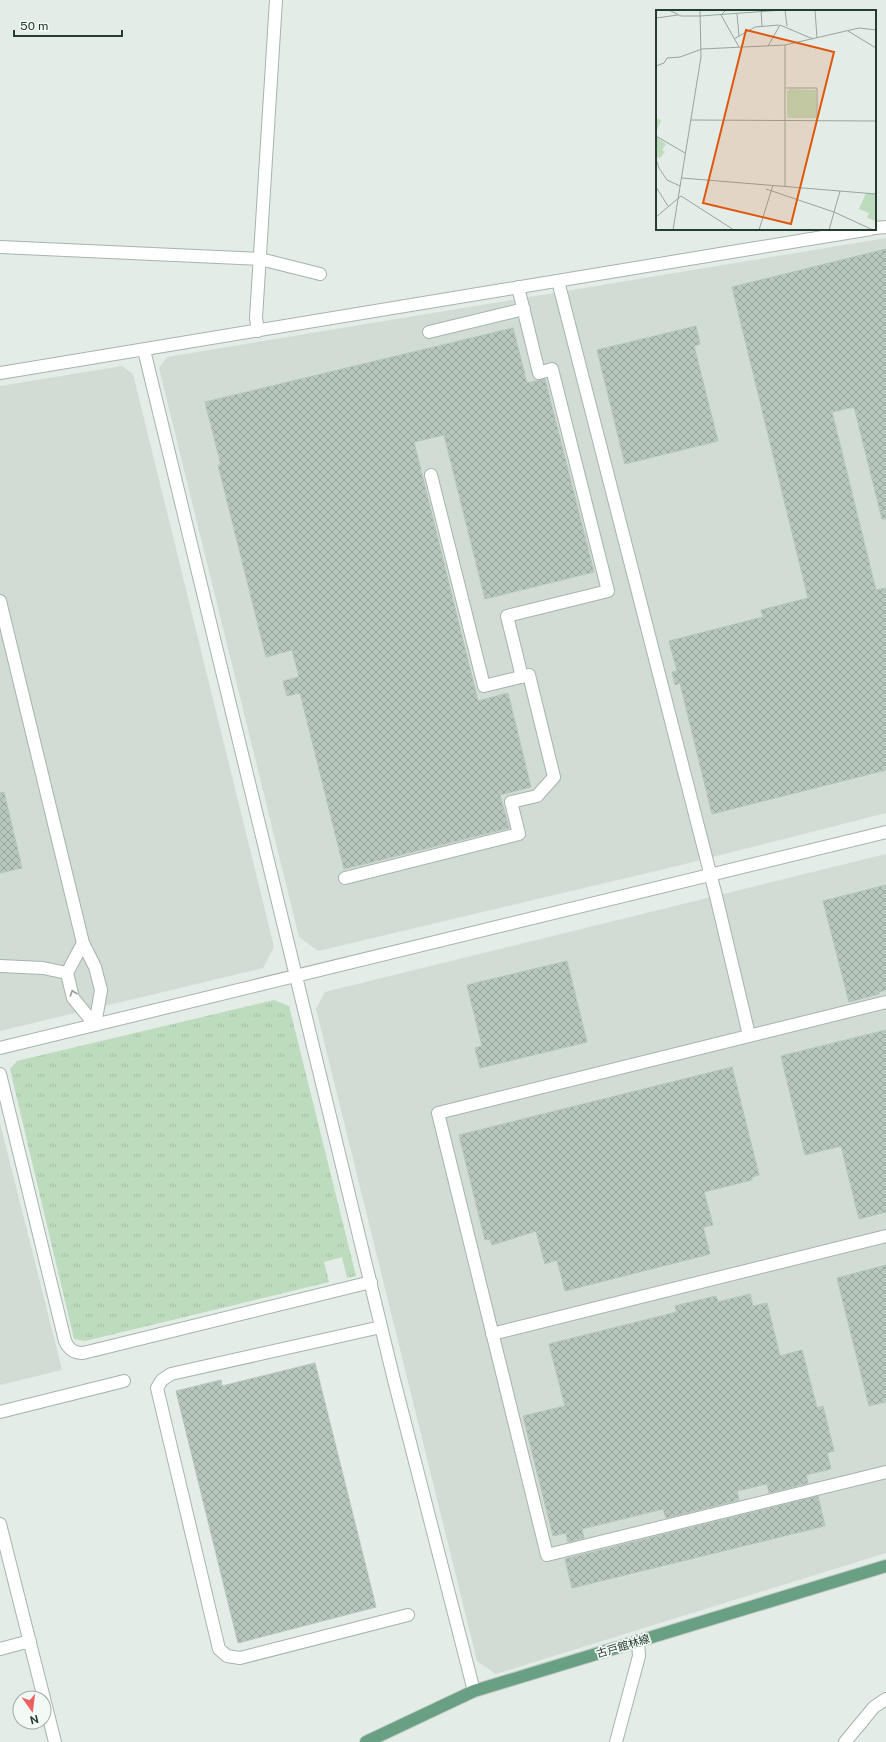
<svg xmlns="http://www.w3.org/2000/svg" width="886" height="1742" font-family="'Public Sans','Noto Sans JP',sans-serif">
<style>
.built{fill:#d1dcd4}
.park{fill:url(#park-tufts)}
.building{fill:url(#building-cross-hatch);stroke:#b5c6bb}
.lines{fill:none;stroke-linecap:round;stroke-linejoin:round}
.minor-casing{stroke:#a6b4ac;stroke-width:14}
.major-casing{stroke:#c1c9c5;stroke-width:14}
.minor{stroke:#fff;stroke-width:12}
.major{stroke:#69a084;stroke-width:12}
.oneway{stroke:#919e98}
.labels{text-anchor:middle;stroke-width:3.5;stroke-linejoin:round;paint-order:stroke}
.street-label{font-size:11px;fill:#233d30;stroke:#f3f9f5}
.inset-road{fill:none;stroke:#96a69d;stroke-width:1}
.view{fill:#de580e;fill-opacity:0.15;stroke:#de580e;stroke-width:2}
.inset-edge{fill:none;stroke:#233d30;stroke-width:2}
</style>
<defs>
<pattern id="park-tufts" width="24" height="20" patternUnits="userSpaceOnUse"><rect width="24" height="20" fill="#bddcbd"/><path d="M3 7l-1-3M5 7V3M7 7l1-3M15 17l-1-3M17 17v-4M19 17l1-3" fill="none" stroke="#a2bea3"/></pattern>
<pattern id="building-cross-hatch" width="8" height="8" patternUnits="userSpaceOnUse"><rect width="8" height="8" fill="#b8c7be"/><path d="M0 0l8 8M0 8l8-8" fill="none" stroke="#95a39b"/></pattern>
</defs>
<rect width="100%" height="100%" fill="#e3ece6"/>
<path class="built" d="M886,238v575l-205,52 -363,86 -19,-14 -140,-569 8,-11z
M122,366l11,8 141,573 -11,21 -263,63v-645z
M886,854v699l-390,121 -19,-13 -161,-652 9,-17z
M0,1123l62,247 -62,15z"/>
<path class="park" d="M274,1000l15,6 67,270 -9,2 -5,-21 -18,5 5,20 -244,59 -11,-2 -64,-270 7,-8z"/>
<path class="building" d="M886,249v270h-4l-28,-112 -22,5 44,178 10,-2v182l-174,44 -32,-131 -5,2 -3,-13 5,-1 -8,-30 94,-24 -2,-7 47,-12 -76,-311z
M696,326l4,18 -6,2 24,95 -93,23 -28,-114z
M513,328l14,55 18,-4 49,193 -109,27 -41,-164 -30,7 64,259 30,-8 23,94 -31,8 9,33 -165,41 -44,-176 -13,3 -4,-15 16,-4 -7,-27 -26,7 -48,-192h3l-16,-63z
M4,792l18,76 -22,5v-80z
M886,885v105l-7,2v2l-30,8 -26,-101z
M567,961l20,81 -107,26 -5,-20 7,-2 -15,-61z
M886,1030v182l-27,7 -18,-73 -36,9 -24,-99z
M732,1067l27,108 -7,2v3l-48,12 9,33 -10,2 7,27 -145,37 -8,-31 -12,4 -9,-33 -44,14 -2,-6 -5,1 -26,-105z
M886,1265v137l-17,4 -32,-128z
M750,1294l3,12 14,-3 13,53 22,-6 15,58 6,-2 11,45 -7,2 4,16 -25,6 2,8 -39,10 -2,-9 -30,7 2,9 -73,18 -3,-9 -81,20 2,9 -16,4 -2,-9 -13,3 -30,-120 42,-10 -16,-62 128,-32 -2,-6 41,-10 2,6z
M315,1363l61,244 -138,36 -62,-252 45,-11 1,6z
M818,1496l7,30 -253,62 -7,-29z"/>
<g class="lines">
<defs>
<path id="minor" d="M875,228l11,-1
M0,247l260,12 60,15
M558,281l158,615 33,139
M518,287l21,86 13,-4 56,222 -101,25 15,61
M258,331l-2,-13 20,-318
M429,332l95,-23
M144,350l250,1030 80,311
M0,373l871,-144
M0,601l83,342 12,24 6,23 -6,35
M345,878l174,-44 -8,-32 26,-6 17,-19 -25,-102 -45,11 -53,-211
M83,943l-16,30 6,25 22,27
M0,966l43,2 24,5
M886,1002l-448,111 109,442 339,-83
M0,1048l886,-216
M0,1074l65,267c4,9 9,12 18,12l288,-71
M381,1327l-210,47 -9,6 -5,8 62,261 8,7 13,2 168,-43
M492,1334l394,-98
M0,1412l124,-31
M0,1524l55,218
M0,1649l30,-8
M616,1742l23,-86 -1,-15
M845,1742l29,-35 12,-8"/>
<path id="major" d="M366,1742l108,-51 412,-125"/>
</defs>
<use href="#minor" class="minor-casing"/>
<use href="#major" class="major-casing"/>
<use href="#minor" class="minor"/>
<use href="#major" class="major"/>
</g>
<defs><path id="oneway-chevron" d="M-2-3.5L2.5 0L-2 3.5" fill="none" stroke-width="1.6" stroke-linecap="round" stroke-linejoin="round"/></defs>
<use class="oneway" href="#oneway-chevron" transform="translate(73 993) rotate(-109)"/>
<g class="labels">
<g class="street-label">
<text transform="translate(623 1646) rotate(-17)" y="4">古戸館林線</text>
</g>
</g>
<g transform="translate(656 10)">
<rect width="220" height="220" fill="#e3ece6"/>
<path d="M0,108l5,2 -5,13 2,5 8,6 -4,6 3,2 -5,6 -4,-1z" fill="#bddcbd"/>
<path d="M131,79l1,2 2,-2 26,1v28h-29zM210,183l10,1v27l-9,-3 2,-5 -10,-4z" fill="#bddcbd"/>
<path class="inset-road" d="M13,0l12,6h19M70,0l-5,5 18,32M105,0l1,16M129,0l2,16M159,0l2,28M81,4l2,22M44,6l83,-6M0,8l22,-3M192,21l28,17M78,29l21,-12 24,-2M112,36l12,-21 33,14M0,56l8,-3 3,-5 13,-1 22,-8 83,-4 74,-17 17,2M130,78h31v33M35,110l185,1M0,126l29,17M0,149l3,9 8,12 13,6M26,168l194,16M129,176v-141M0,177l12,19M110,179l68,23 39,18M0,207l25,-21 53,34M17,220l28,-173 -1,-47M103,220l14,-45M173,220l11,-39"/>
<path class="view" d="M90,20l88,22 -43,172 -88,-21z"/>
<rect width="220" height="220" class="inset-edge"/>
</g>
<g transform="translate(32 1710) rotate(166)"><circle r="19" fill="#f3f9f5" stroke="#a0aea6"/>
<path d="M0-3L7 15L0 10L-7 15Z" fill="#ed6061"/>
<text y="-6" font-size="11" font-weight="bold" text-anchor="middle" fill="#233d30">N</text>
</g>
<path d="M14 30v6h108v-6" fill="none" stroke="#233d30" stroke-width="2"/>
<text x="20" y="30" font-size="12" fill="#233d30" stroke="#f3f9f5" stroke-width="3" paint-order="stroke">50 m</text>
</svg>
